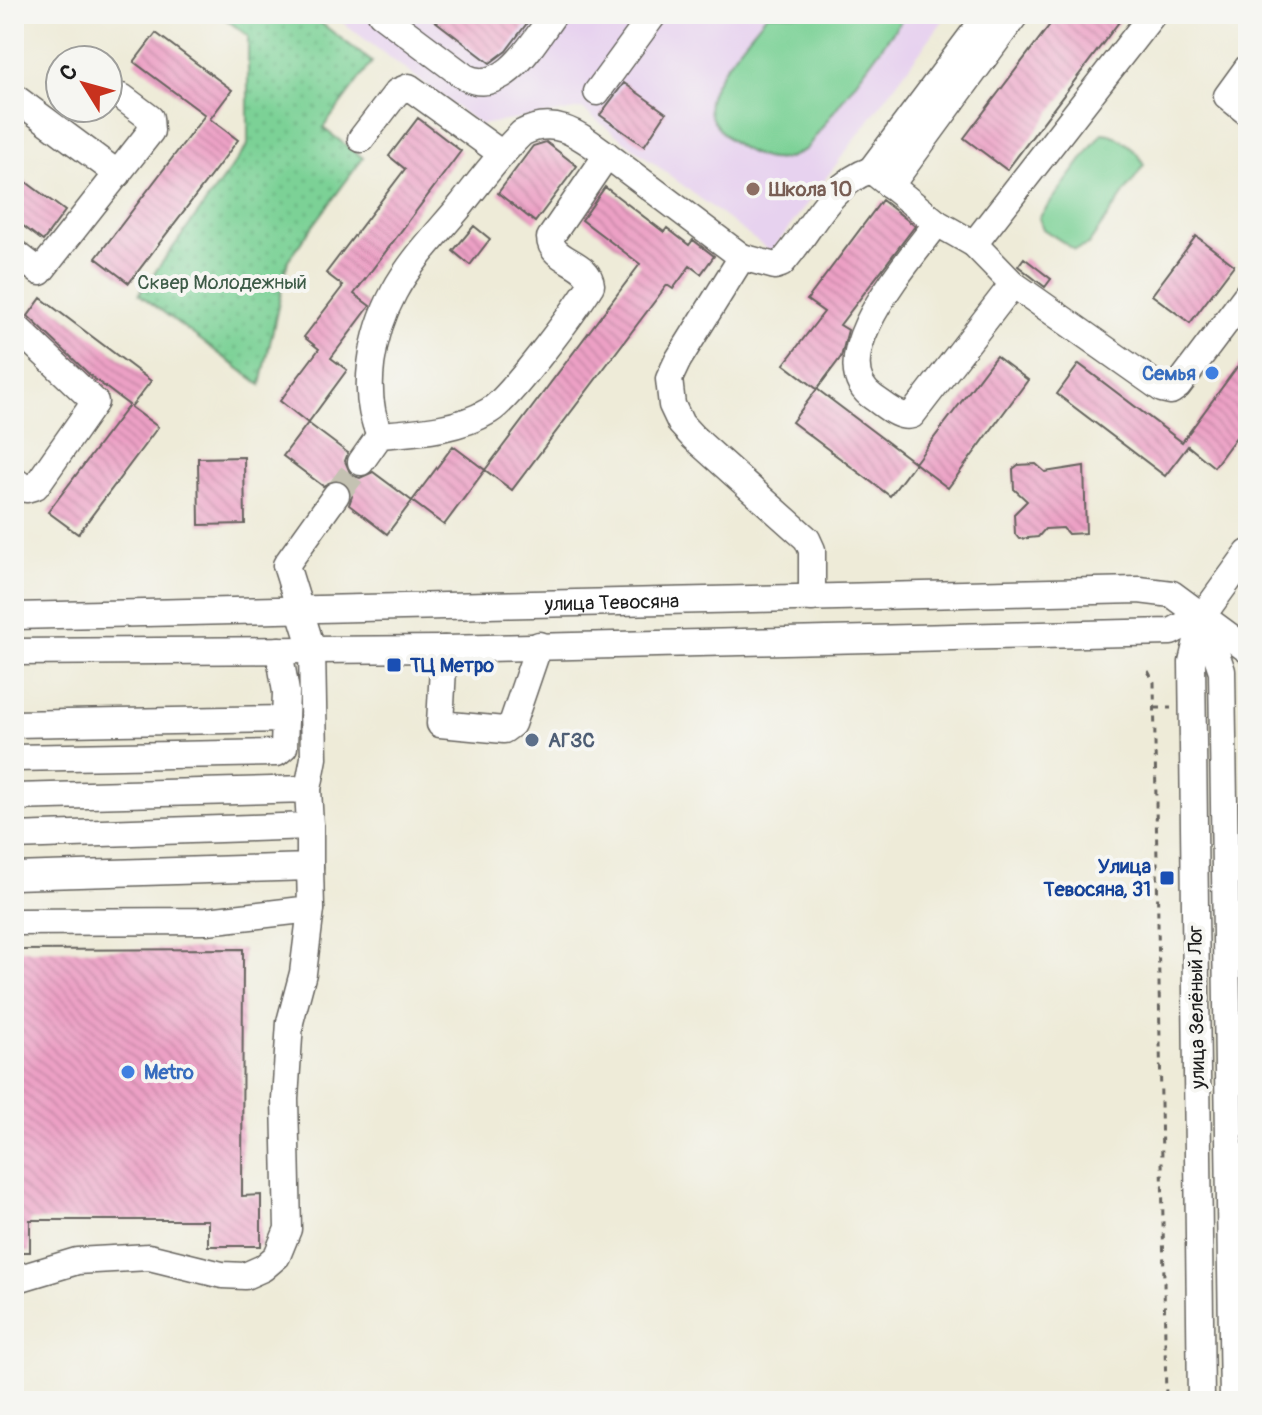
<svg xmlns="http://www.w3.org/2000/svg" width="1262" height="1415" font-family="Pangolin,sans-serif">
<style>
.built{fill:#e7d2ef}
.grass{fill:url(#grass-dots);stroke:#4c7659;stroke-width:2}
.garden{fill:#7bd196;stroke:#4c7659;stroke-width:2}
.building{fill:url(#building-back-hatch)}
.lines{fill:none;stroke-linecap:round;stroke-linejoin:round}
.minor-tunnel{stroke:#c4c2b2;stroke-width:26;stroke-dasharray:26 13;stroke-linecap:butt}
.minor-casing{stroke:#66645e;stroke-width:29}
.path{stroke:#66645e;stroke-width:3;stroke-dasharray:6 6;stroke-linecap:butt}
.minor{stroke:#fff;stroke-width:26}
.education-dot{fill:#8d6e63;stroke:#f6f6f2;stroke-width:3}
.shop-dot{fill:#3f7fe0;stroke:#f6f6f2;stroke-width:3}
.transit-dot{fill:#1a4fb4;stroke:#f6f6f2;stroke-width:3}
.service-dot{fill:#5c6f8a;stroke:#f6f6f2;stroke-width:3}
.labels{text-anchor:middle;stroke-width:8;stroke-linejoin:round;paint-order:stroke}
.education-label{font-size:20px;font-weight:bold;fill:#785e54;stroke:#f6f6f2;text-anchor:start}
.park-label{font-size:20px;fill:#3d5b47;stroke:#f6f6f2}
.shop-label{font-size:20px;font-weight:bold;fill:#366cbe;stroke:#f6f6f2;text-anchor:end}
.street-label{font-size:20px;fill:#1c1c1c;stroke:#f6f6f2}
.transit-label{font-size:20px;font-weight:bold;fill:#164399;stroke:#f6f6f2;text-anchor:start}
.service-label{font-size:20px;font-weight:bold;fill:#4e5e75;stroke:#f6f6f2;text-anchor:start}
</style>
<defs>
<pattern id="grass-dots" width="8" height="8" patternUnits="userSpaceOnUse" patternTransform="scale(2)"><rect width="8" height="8" fill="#7bd196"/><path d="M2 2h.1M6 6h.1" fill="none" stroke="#6ab381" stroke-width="1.8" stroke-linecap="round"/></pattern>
<pattern id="building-back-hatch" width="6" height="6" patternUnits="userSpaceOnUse" patternTransform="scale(2)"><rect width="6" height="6" fill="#eca0c5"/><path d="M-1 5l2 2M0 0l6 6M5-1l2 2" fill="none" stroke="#ca89a9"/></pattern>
</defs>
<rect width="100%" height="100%" fill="#f6f6f2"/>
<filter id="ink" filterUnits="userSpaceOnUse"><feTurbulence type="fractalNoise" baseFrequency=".0125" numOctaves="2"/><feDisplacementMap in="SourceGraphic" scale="16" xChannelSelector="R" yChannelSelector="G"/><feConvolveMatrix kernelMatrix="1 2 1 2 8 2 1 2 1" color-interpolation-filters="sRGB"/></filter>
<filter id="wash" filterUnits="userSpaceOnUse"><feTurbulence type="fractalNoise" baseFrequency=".006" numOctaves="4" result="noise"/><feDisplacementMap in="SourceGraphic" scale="32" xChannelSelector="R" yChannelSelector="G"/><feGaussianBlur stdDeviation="1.8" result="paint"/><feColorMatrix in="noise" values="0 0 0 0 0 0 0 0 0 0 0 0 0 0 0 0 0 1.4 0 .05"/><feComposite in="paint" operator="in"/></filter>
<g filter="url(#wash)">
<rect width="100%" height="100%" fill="#eeebd8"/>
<path class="built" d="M331,14h617l-177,238 -189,-143 -102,16z"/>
<path class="grass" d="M219,14h90l63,48 -49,66 40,30 -75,102 -27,125 -122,-91 109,-149v-109z"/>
<path class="garden" d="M767,14h139l-100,135c-12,7 -20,12 -35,10 -23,-1 -67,-32 -62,-58 5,-27 41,-65 58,-87z
M1102,133c16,0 36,18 42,32l-56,80 -13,5 -32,-21 -4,-11z"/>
<g id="blocks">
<path class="building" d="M426,14h108l-28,37 -16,12z
M1058,14h67l-118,156 -43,-32z
M156,33l76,57 -22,29 28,21 -109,143 -33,-25 109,-143 -71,-53z
M624,83l42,30 -22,33 -44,-31z
M418,118l43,33 -107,143 16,12 -39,52 16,12 -39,53 -28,-22 39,-52 -15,-12 39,-51 -17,-13 79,-104 -16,-13z
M546,142l31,24 -42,56 -37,-29 35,-47z
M14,173l51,38 -22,30 -29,-22z
M605,187l59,45 3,-4 22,17 4,-5 21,16 -13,18 -11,-8 -17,23 -6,-4 -155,205 -27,-20 155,-206 -58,-44z
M882,200l33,26 -75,99 8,5 -7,27 -24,32 -33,-25 40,-52 -17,-12z
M474,226l16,13 -20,26 -17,-14z
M1196,236l38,29 -44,58 -38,-28z
M1024,258l27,21 -6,8 -27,-21z
M41,298l110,83 -20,26 27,20 -80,107 -30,-22 81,-107 -37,-28 -64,-61z
M1248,352v69l-34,46 -26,-21 -23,30 -108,-82 22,-30 103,78z
M996,356l32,24 -80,108 -33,-25z
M817,389l98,74 -25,33 -98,-74z
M308,423l40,30 -3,8 6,14 9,3 13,-6 39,29 -25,33 -38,-29 3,-9 -6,-13 -9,-4 -14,7 -40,-30z
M453,446l32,24 -41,55 -32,-24z
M244,457l1,67 -46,1 -1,-67z
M1036,464l9,8 39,-6 2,67 -18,1 -5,-6 -18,1 -7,8 -19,2 -4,-5 -1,-20 13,-13 -13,-12 -1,-20 5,-4z
M243,949l-1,247 19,-1v51h-53v-26h-178v32h-16v-302z"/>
</g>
</g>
<g filter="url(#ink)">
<use href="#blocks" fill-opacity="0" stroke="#66645e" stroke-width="2"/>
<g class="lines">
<path class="minor-tunnel" d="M336,495l25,-33"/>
<defs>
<g id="minor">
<path d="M381,14l84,63c39,21 70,-38 89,-63"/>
<path d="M988,14l-117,156 66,53c-25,35 -119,138 -63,175 12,8 25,21 38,17l101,-131 149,105 9,2 7,-5 70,-93"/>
<path d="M1248,67l-21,29 21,17"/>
<path d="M597,92l57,-78"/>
<path d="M14,97l104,77"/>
<path d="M361,139l36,-47 12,-5 93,67"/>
<path d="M890,186l126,-172"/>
<path d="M937,223l37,21 39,40"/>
<path d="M974,244l179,-230"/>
<path d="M14,252l26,20 111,-141 -1,-13 -28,-21"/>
<path d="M14,325l81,77 -59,84 -10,3 -12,-9"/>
<path d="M380,435c-20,-42 -8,-102 14,-143 17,-32 45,-60 68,-88 19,-24 38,-50 60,-71 34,-18 58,3 85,22"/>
<path d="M361,462l19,-27c35,-3 78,-5 109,-24 21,-12 87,-102 102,-126 -2,-24 -40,-23 -41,-47l57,-83 135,102"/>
<path d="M812,598v-48l-5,-11 -114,-102 -12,-13 -9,-19 -3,-26 9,-19 64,-103 33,9 6,-2c29,-31 47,-80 90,-94"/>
<path d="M1203,615l19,56 11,730"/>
<path id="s1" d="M14,616l1125,-26 33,4 76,56"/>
<path d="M444,649l-4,75 64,6 8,-6 27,-79"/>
<path d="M14,652l430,-3 727,-17 32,-17"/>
<path d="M14,724l271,-5"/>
<path d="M14,758l263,-5 7,-6 2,-55 -7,-42"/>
<path d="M308,789l6,-31 -2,-109 -26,-84 50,-70"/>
<path d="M14,797l294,-8 2,37"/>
<path d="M14,836l296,-10v41l-296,9"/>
<path d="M14,922l193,-1 104,-12 -1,-42"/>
<path d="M14,1280l63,-19 72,-4 73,18 23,1 18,-8 14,-12 11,-27 -3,-130 5,-77 13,-49 8,-64"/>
<path d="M1201,1401l-9,-739 11,-47 45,-62"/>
</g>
</defs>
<use href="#minor" class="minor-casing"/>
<path class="path" d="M1148,671l6,11 12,719
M1155,708h16"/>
<use href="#minor" class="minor"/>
</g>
</g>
<circle class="education-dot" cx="753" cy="189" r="8"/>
<g class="shop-dot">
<circle cx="1212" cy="373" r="8"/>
<circle cx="128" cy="1072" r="8"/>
</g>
<g class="transit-dot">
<rect x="386" y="657" width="16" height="16" rx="4"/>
<rect x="1159" y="870" width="16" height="16" rx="4"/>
</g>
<circle class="service-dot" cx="532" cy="740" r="8"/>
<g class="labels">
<g class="education-label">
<text x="769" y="196">Школа 10</text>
</g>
<g class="park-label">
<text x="222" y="289">Сквер Молодежный</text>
</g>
<g class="shop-label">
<text x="1196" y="380">Семья</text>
<text x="144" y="1079" text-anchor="start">Metro</text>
</g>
<g class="street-label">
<text dy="7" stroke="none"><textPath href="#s1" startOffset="598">улица Тевосяна</textPath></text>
<text transform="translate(1196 1007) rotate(-91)" y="7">улица Зелёный Лог</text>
</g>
<g class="transit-label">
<text x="410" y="672">ТЦ Метро</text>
<text x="1151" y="873" text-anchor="end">Улица<tspan x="1151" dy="23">Тевосяна, 31</tspan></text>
</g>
<g class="service-label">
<text x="548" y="747">АГЗС</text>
</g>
</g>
<rect width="1262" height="1415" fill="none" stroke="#f6f6f2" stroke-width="48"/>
<g transform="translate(84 84) rotate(307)"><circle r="38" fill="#f6f6f2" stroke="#9f9f9c" stroke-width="2"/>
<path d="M0-6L14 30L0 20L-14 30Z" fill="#c8321e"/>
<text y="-12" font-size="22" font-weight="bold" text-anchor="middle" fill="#1c1c1c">С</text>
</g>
</svg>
